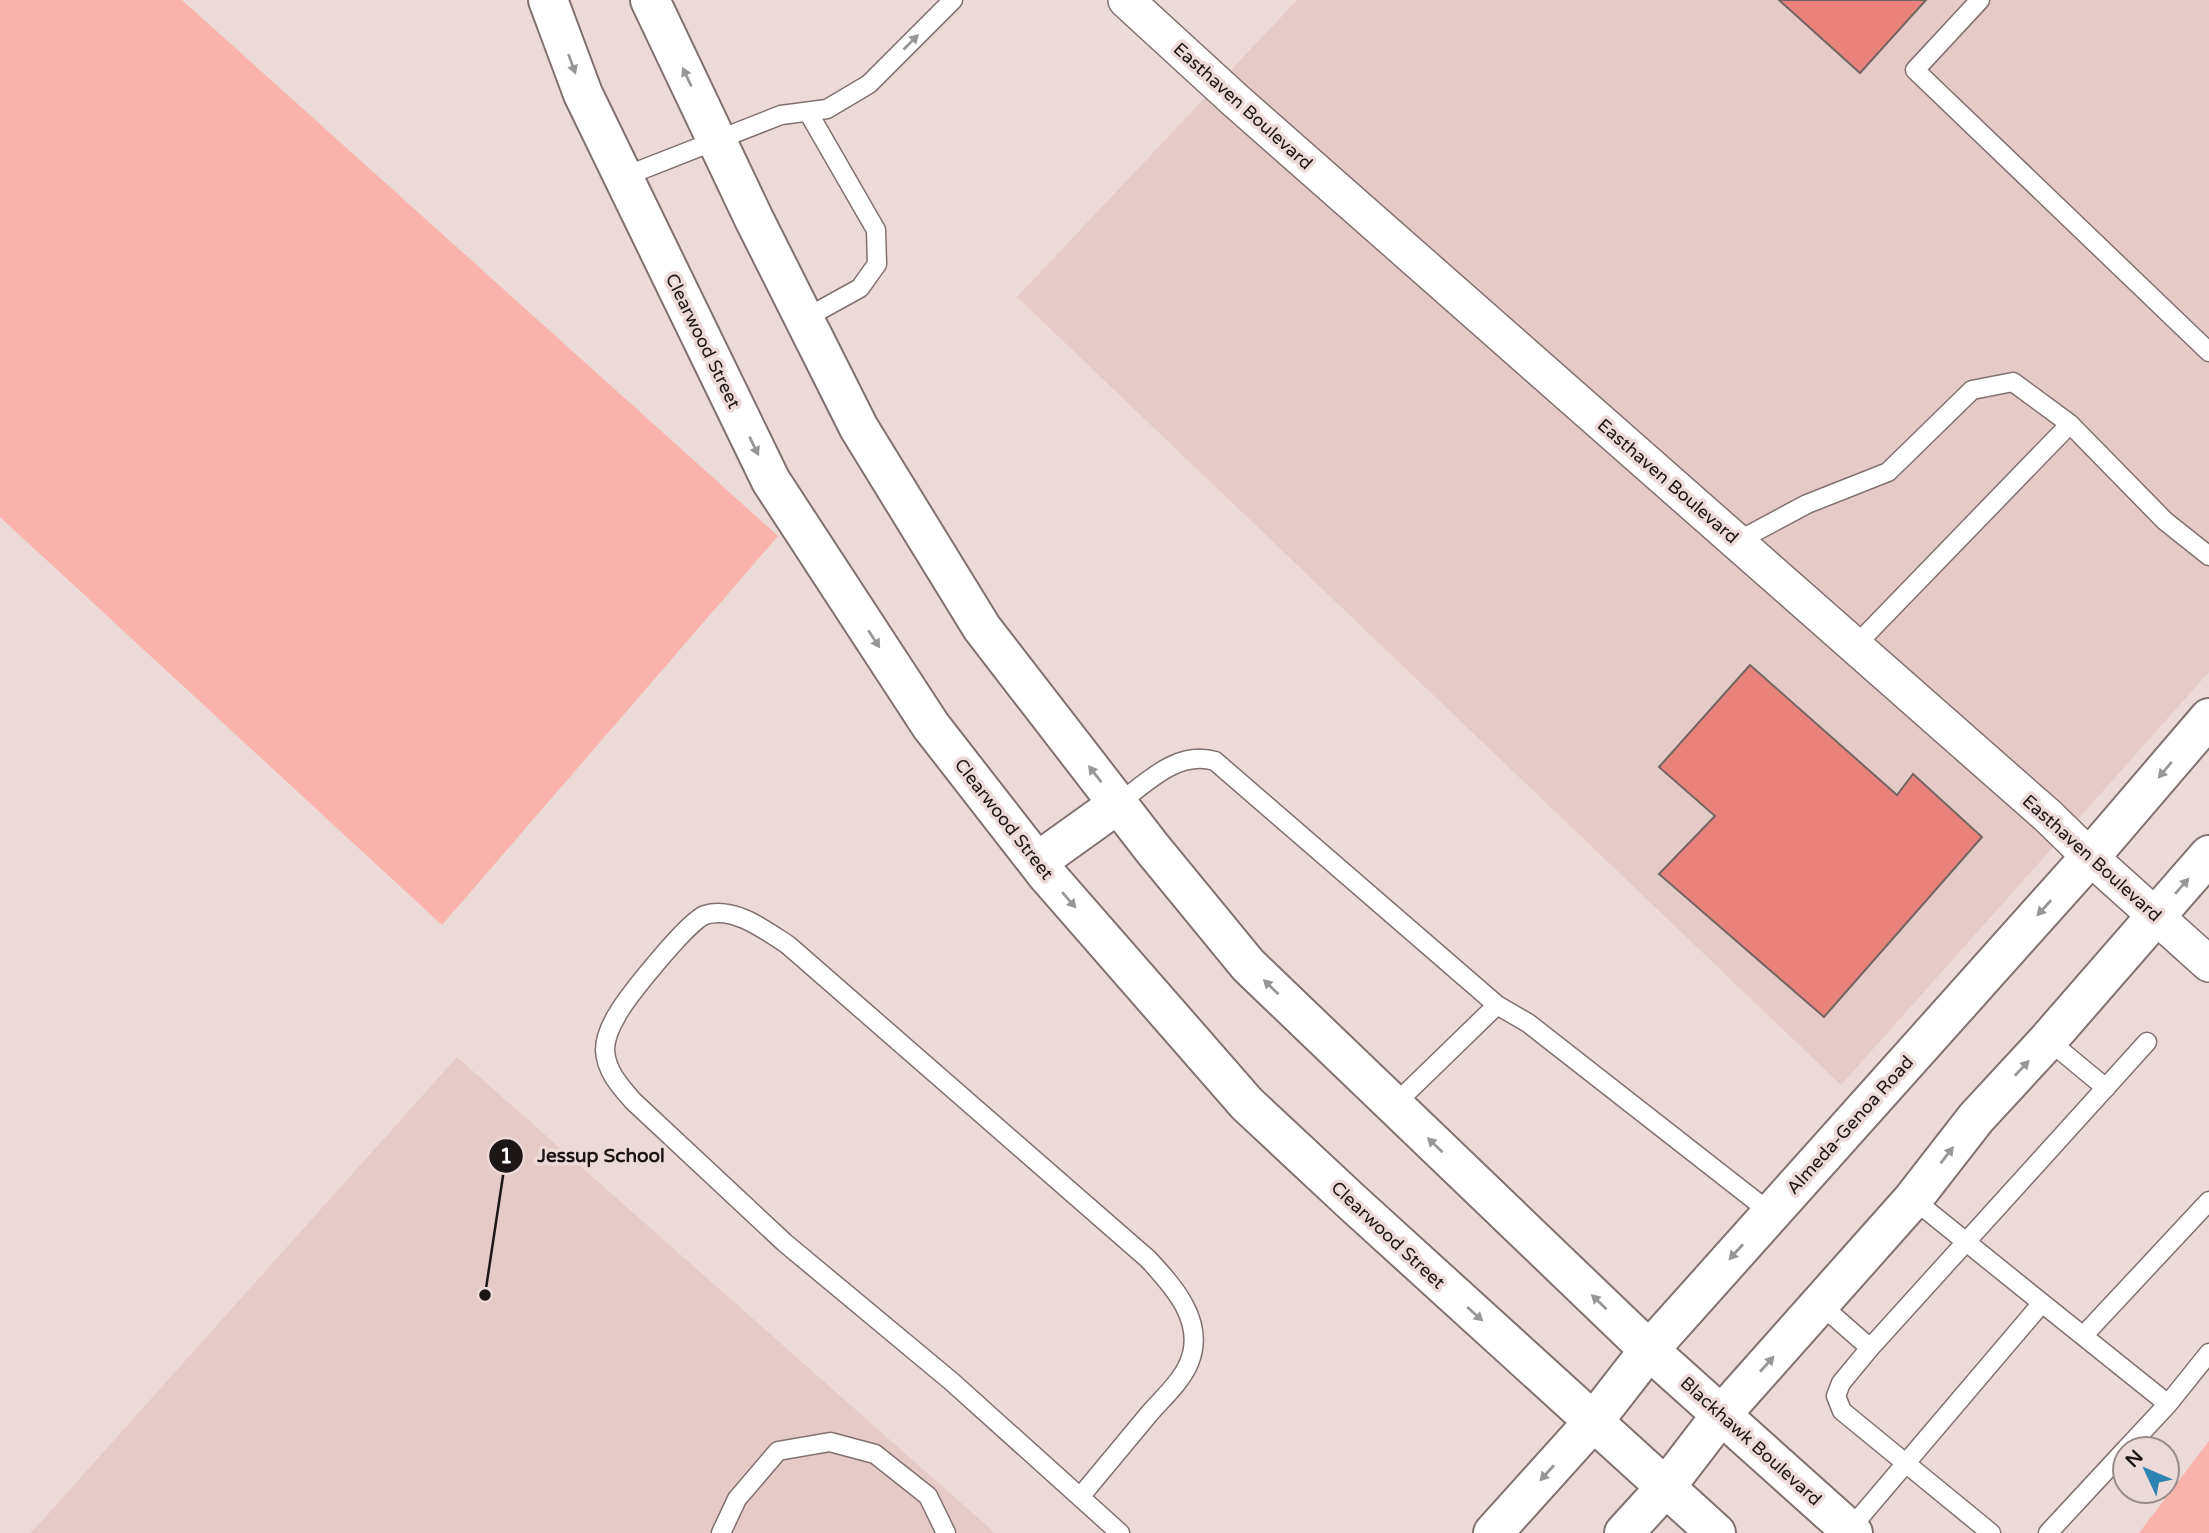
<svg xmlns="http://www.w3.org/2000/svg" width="2209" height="1533" font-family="'Varela Round',sans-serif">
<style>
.built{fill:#e5cbc8}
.green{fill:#fab3ac}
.building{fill:#e8827a;stroke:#736563;stroke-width:2}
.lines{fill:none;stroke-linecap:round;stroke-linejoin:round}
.lane-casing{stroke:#80716f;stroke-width:21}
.street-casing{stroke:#80716f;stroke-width:38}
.secondary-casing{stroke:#80716f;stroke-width:42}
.lane{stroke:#fff;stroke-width:18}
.street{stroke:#fff;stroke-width:35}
.secondary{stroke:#fff;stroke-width:38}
.oneway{fill:#999796}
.labels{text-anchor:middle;stroke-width:7;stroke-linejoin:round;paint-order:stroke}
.street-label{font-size:18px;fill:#1c1716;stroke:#ebdad8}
.leader{fill:none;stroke:#1c1716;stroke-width:2.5}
.callout-dot{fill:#1c1716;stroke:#ebdad8;stroke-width:2.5}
.mark-label{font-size:21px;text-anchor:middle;font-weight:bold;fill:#fff}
.callout-label{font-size:19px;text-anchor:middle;font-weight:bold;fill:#1c1716;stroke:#ebdad8;stroke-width:7;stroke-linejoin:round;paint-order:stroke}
</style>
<rect width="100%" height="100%" fill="#ebdad8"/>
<path class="built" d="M1297,0h912v672l-368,413 -824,-788z
M457,1057l538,476h-964z"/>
<path class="green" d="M0,0h182l596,536 -336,389 -442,-408z
M2209,1441v92h-70z"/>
<path class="building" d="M1779,0h147l-66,73z
M1750,665l147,130 16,-21 69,63 -158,180 -165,-143 56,-58 -56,-49z"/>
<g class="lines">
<defs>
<path id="lane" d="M1980,0l-65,70 294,282
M623,177l158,-62 46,-6 42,-25 84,-84
M804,319l56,-31 17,-24 -1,-34 -68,-118
M1736,542l71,-38 81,-32 84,-82 41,-8 57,42 95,97 44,35
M1855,646l215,-222
M1118,804c28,-21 59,-54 97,-43l282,244 31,18 243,190
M2048,1040l58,48
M1394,1105l103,-100
M2042,1303l126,101 41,-51
M1820,1304l50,44 -29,35 -5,13 6,15 149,122
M2083,1336l126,-135
M1870,1348l277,-306
M2126,1449l42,-45
M1080,1497c23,-28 46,-55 69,-83 13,-15 32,-32 40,-51 17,-41 -15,-76 -41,-104l-360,-314c-23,-15 -54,-39 -83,-30 -17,6 -78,82 -88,100 -6,10 -12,23 -12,35 1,21 15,36 28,51l152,142 166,138 169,152
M1849,1530l193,-227 -129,-104
M721,1533l16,-34 41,-48 52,-9 45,12 53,42 18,37
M2048,1533l77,-83"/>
<path id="street" d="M1126,0l109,100 814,717 41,40 119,107"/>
<path id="secondary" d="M548,0l35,94 188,387 160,245 116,149 200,229 105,98 364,331
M650,0l104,219 105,209 123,200 170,220 96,117 401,385 204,183
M1037,862l81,-58
M1493,1533l100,-111 56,-72 441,-493 119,-139
M1624,1533l41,-45 56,-73 192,-216 63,-81 72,-78 161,-185"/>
</defs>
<use href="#lane" class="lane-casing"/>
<use href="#street" class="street-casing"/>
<use href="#secondary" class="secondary-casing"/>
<use href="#lane" class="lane"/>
<use href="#street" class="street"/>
<use href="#secondary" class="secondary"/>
</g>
<defs><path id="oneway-solid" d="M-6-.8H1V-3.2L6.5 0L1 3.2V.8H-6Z" transform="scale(1.75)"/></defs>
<g class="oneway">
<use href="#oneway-solid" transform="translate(911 42) rotate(-45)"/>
<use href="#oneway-solid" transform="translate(572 64) rotate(70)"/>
<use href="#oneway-solid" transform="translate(687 77) rotate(-115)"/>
<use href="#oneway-solid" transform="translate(754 446) rotate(64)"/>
<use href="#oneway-solid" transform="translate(874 639) rotate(57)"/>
<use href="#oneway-solid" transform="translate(2165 770) rotate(130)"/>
<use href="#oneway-solid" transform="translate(1095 774) rotate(-128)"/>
<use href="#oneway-solid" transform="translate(2182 886) rotate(-49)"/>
<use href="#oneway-solid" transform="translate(1069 900) rotate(49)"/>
<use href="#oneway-solid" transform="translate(2044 908) rotate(132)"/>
<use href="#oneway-solid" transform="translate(1271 987) rotate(-136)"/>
<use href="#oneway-solid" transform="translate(2022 1068) rotate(-47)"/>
<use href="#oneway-solid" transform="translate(1435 1145) rotate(-136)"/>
<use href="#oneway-solid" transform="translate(1947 1155) rotate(-52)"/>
<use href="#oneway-solid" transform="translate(1736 1252) rotate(132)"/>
<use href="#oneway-solid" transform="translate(1599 1302) rotate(-136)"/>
<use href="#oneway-solid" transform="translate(1475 1314) rotate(42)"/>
<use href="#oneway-solid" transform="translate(1767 1364) rotate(-48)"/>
<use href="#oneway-solid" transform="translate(1547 1473) rotate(132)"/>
</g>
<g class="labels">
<g class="street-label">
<text transform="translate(1243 106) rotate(42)" y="6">Easthaven Boulevard</text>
<text transform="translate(703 341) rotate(64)" y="6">Clearwood Street</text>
<text transform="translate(1668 481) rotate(41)" y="6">Easthaven Boulevard</text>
<text transform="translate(1004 819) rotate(52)" y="6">Clearwood Street</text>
<text transform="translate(2092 858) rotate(42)" y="6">Easthaven Boulevard</text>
<text transform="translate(1850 1125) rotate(-48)" y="6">Almeda-Genoa Road</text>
<text transform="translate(1388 1235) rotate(43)" y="6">Clearwood Street</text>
<text transform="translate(1751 1441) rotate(42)" y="6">Blackhawk Boulevard</text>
</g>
</g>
<path class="leader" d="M485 1295L506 1156"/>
<g class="callout-dot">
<circle cx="485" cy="1295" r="7"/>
<circle cx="506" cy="1156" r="18"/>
</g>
<g class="mark-label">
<text x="506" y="1163">1</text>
</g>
<g class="callout-label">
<text x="601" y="1162">Jessup School</text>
</g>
<g transform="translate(2146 1470) rotate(314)"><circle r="33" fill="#ebdad8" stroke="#988c8a" stroke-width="2"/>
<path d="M0-5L12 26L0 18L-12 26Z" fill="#2f83b3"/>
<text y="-10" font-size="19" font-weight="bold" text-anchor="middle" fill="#1c1716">N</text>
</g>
</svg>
